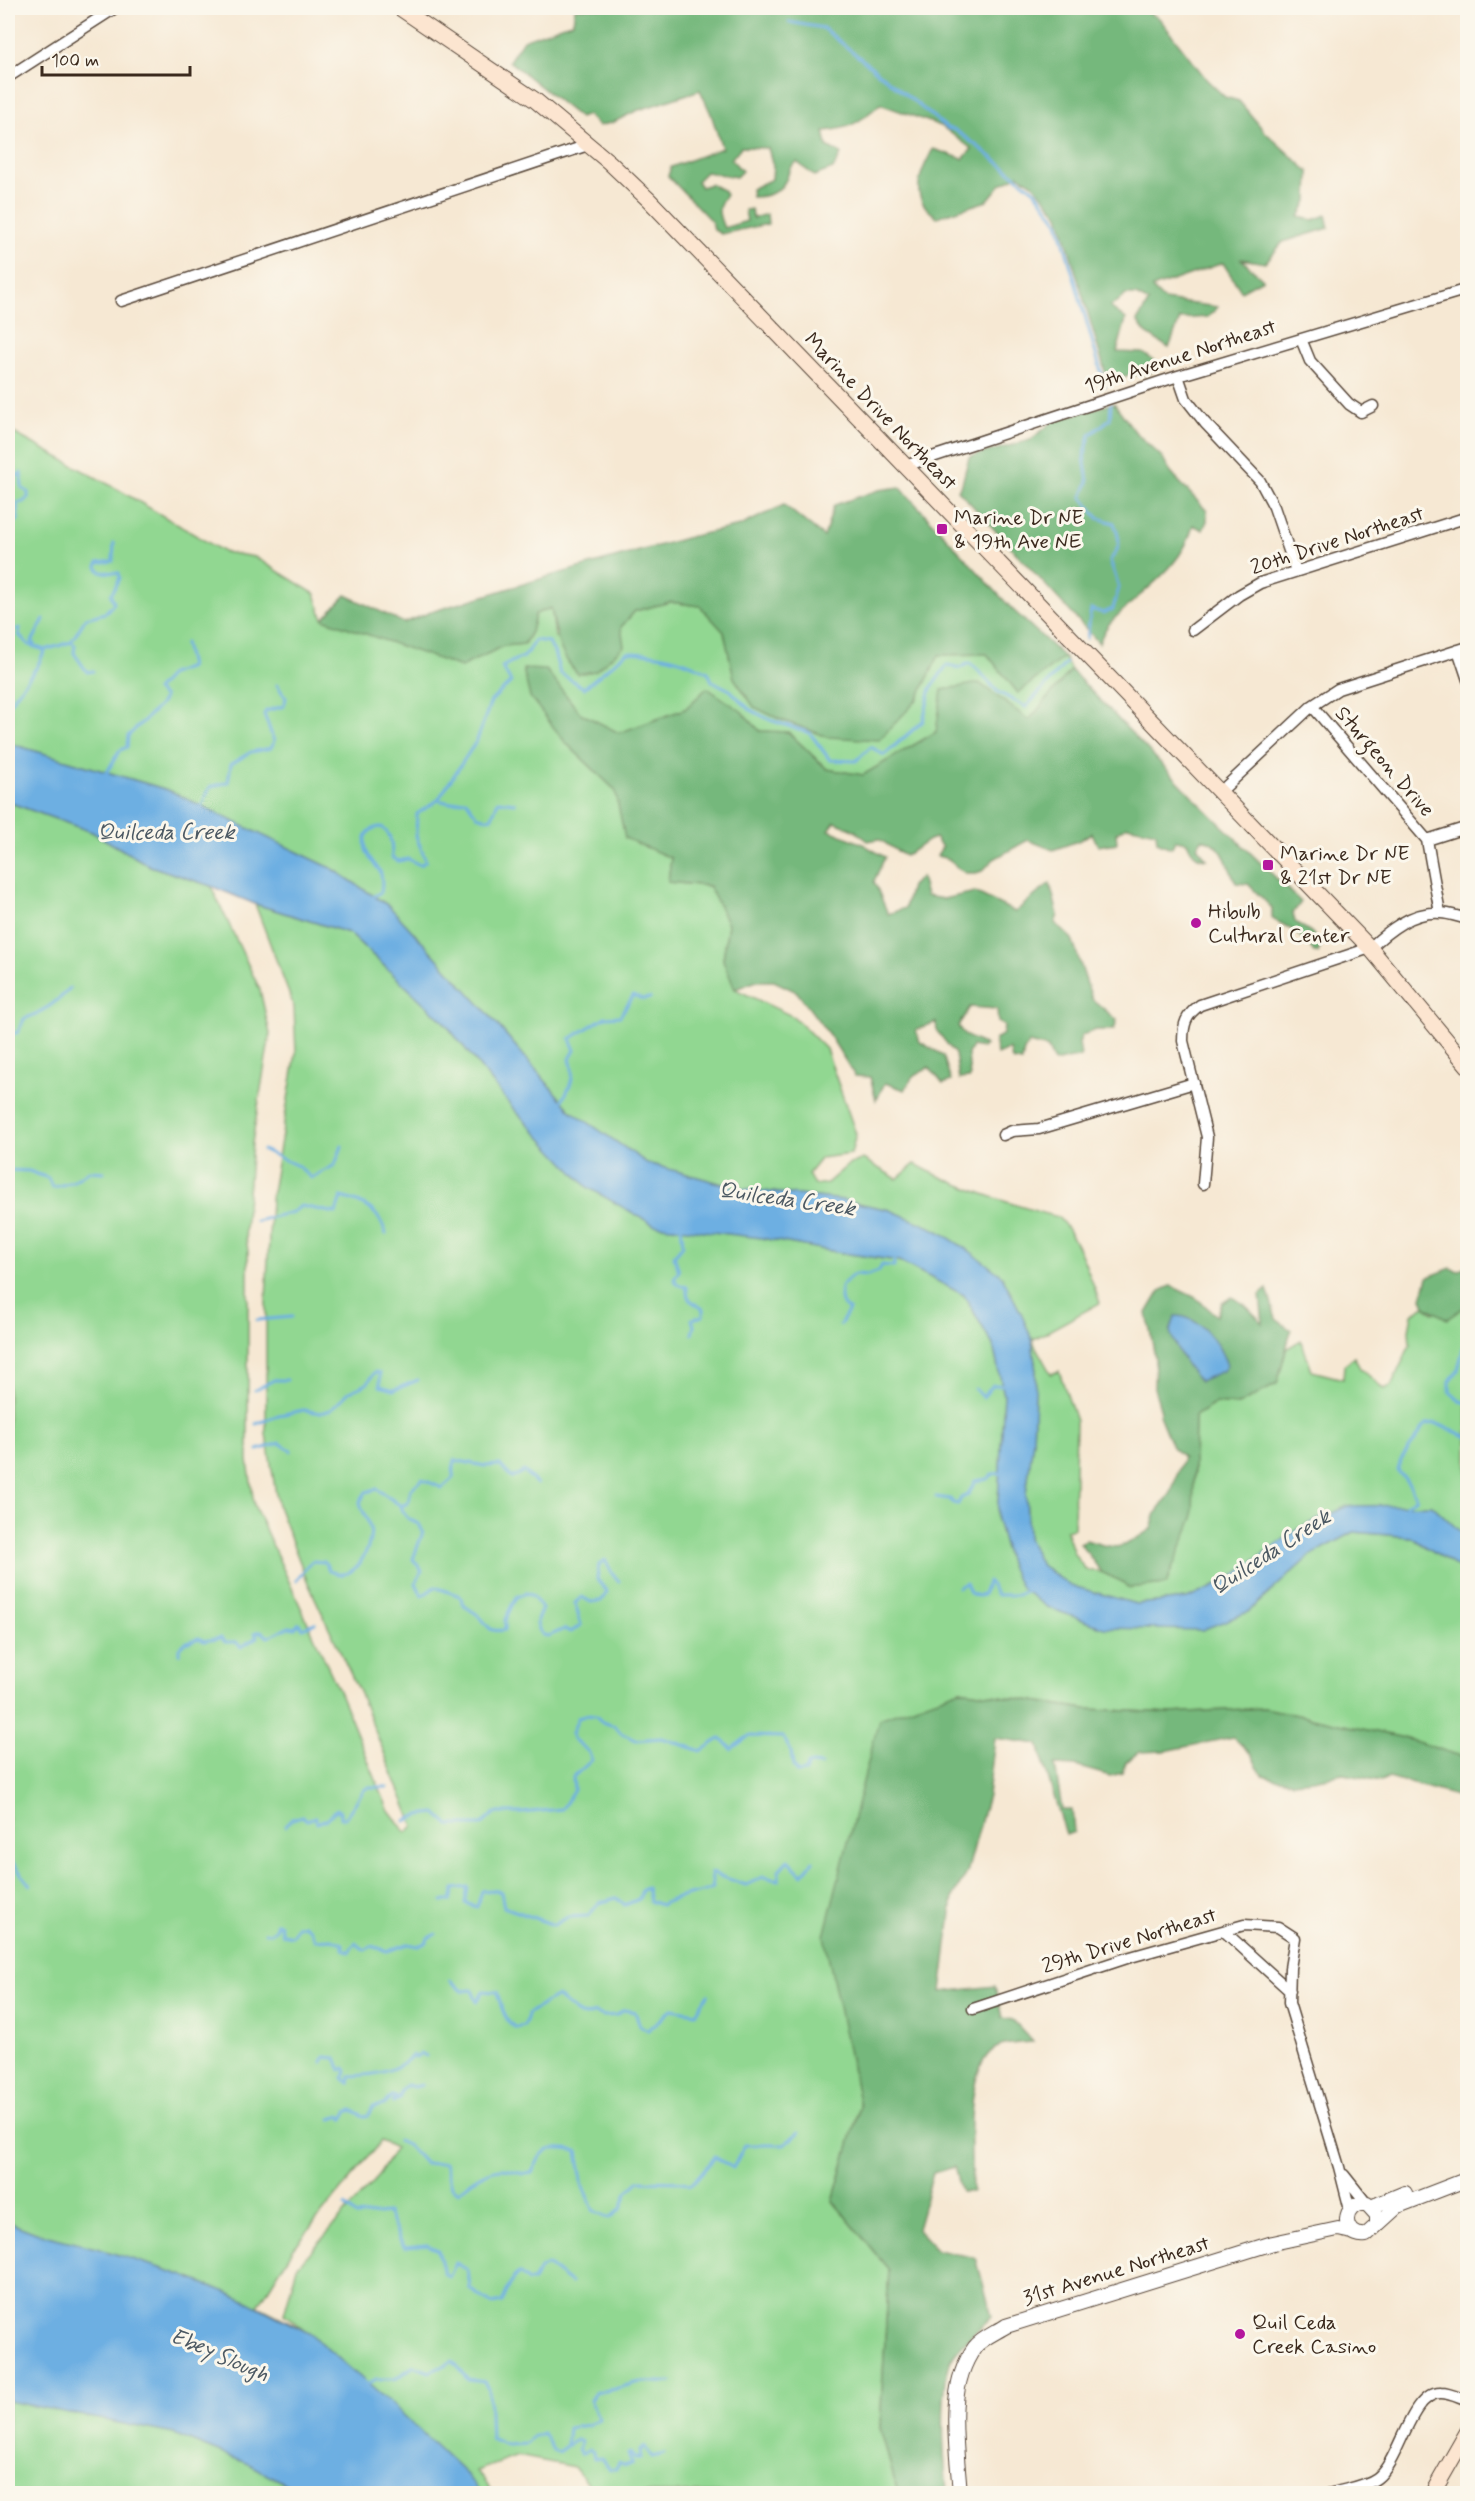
<svg xmlns="http://www.w3.org/2000/svg" width="1475" height="2501" font-family="Mynerve,sans-serif">
<style>
.green{fill:#91d791;stroke:#668058;stroke-width:1.5;fill-rule:evenodd}
.forest{fill:#74b87b;stroke:#58714c;stroke-width:1.5}
.water{fill:#6dafe2;stroke:#546c80;stroke-width:1.5}
.lines{fill:none;stroke-linecap:round;stroke-linejoin:round}
.stream{stroke:#6dafe2;stroke-width:3}
.minor-casing{stroke:#574639;stroke-width:13}
.tertiary-casing{stroke:#574639;stroke-width:16}
.secondary-casing{stroke:#574639;stroke-width:17}
.minor{stroke:#fff;stroke-width:10}
.tertiary{stroke:#fff;stroke-width:14}
.secondary{stroke:#fce5d0;stroke-width:15}
.poi-dot{fill:#b5179e;stroke:#fbf7ec;stroke-width:2}
.labels{text-anchor:middle;stroke-width:6;stroke-linejoin:round;paint-order:stroke}
.street-label{font-size:21px;fill:#3b2a1e;stroke:#fbf7ec}
.poi-label{font-size:21px;fill:#3b2a1e;stroke:#fbf7ec;text-anchor:start}
.water-label{font-size:22px;font-style:italic;fill:#4c5963;stroke:#fbf7ec}
</style>
<rect width="100%" height="100%" fill="#fbf7ec"/>
<filter id="ink" filterUnits="userSpaceOnUse"><feTurbulence type="fractalNoise" baseFrequency=".0167" numOctaves="2"/><feDisplacementMap in="SourceGraphic" scale="12" xChannelSelector="R" yChannelSelector="G"/><feConvolveMatrix kernelMatrix="1 2 1 2 8 2 1 2 1" color-interpolation-filters="sRGB"/></filter>
<filter id="wash" filterUnits="userSpaceOnUse"><feTurbulence type="fractalNoise" baseFrequency=".008" numOctaves="4" result="noise"/><feDisplacementMap in="SourceGraphic" scale="24" xChannelSelector="R" yChannelSelector="G"/><feGaussianBlur stdDeviation="1.35" result="paint"/><feColorMatrix in="noise" values="0 0 0 0 0 0 0 0 0 0 0 0 0 0 0 0 0 1.4 0 .05"/><feComposite in="paint" operator="in"/></filter>
<g filter="url(#wash)">
<rect width="100%" height="100%" fill="#f6e8d3"/>
<path class="green" d="M8,430l111,60 105,62 31,5 60,37 8,25 138,48 42,-21 21,-2 7,-12 4,-18 16,-6 4,29 66,-10 14,-16 35,-9 30,4 24,26 10,46 20,29 25,12 48,18 90,-37 22,-45 48,-1 31,39 46,-36 7,13 -42,50 -50,-37 -43,49 -73,43 -36,-6 -39,-37 -28,-1 -19,-20 -56,-2 -66,24 -39,-20 -34,-43 19,72 50,48 11,48 45,20 -3,24 41,4 19,38 -5,36 12,29 59,28 32,32 30,85 -5,20 -30,4 -13,16 6,11 13,-2 21,-18 15,-6 34,20 18,-15c44,24 94,40 143,53 21,22 31,58 42,86l-68,37 19,34 8,-3 17,50 -2,107 -8,2 8,24 12,16 15,2 22,10 70,-64 2,-102 21,-13 22,2 39,-21 9,-35 15,-9 11,31 31,8 1,-14 10,-8 6,11 24,21 7,-3 19,-41 -1,-15 3,-16 13,-8 8,7 34,-8v233l-35,-33 -134,24 -70,51 -41,19 -51,5 -67,-19 -29,-21 -12,-26 -2,-44 7,-54 3,-68 -4,-32 -10,-25 -20,-39 -112,-66 -47,-10 -106,-12 -90,-25 -77,-53 -86,-101 -95,-103 -56,-37 -165,-79 -160,-47z
M8,802l84,30 58,34 61,20 49,104 10,44 -18,109 -7,88 3,20v209l6,45 86,188 48,116 18,24 8,-7 -54,-132 -52,-111 -30,-77 -12,-72v-134l5,-102 25,-145 -2,-46 -39,-103 94,29 95,89 68,85 75,79 174,52 81,15 57,8 65,34 29,50 11,50 -7,125 13,46 37,41 201,5 63,-57 43,-23 57,5 48,31 8,11v179l-63,-20 -139,-30 -94,5 -85,-4 -126,-19 -115,338 15,78 -27,95 56,69 -9,157 18,66h-304l-20,-26 -56,-11 -42,15 18,22h-35l-451,-239zM381,2141l15,7 -17,27 -82,92 -13,47 21,16 -47,-24 35,-57z
M8,2349l309,145h-309z"/>
<path class="forest" d="M575,8h565l19,10 48,62 18,17 14,4 26,31 44,40 -1,27 -9,18 14,3 13,-5 3,13 -46,14 -18,21 -24,-4 22,20 -22,12 -18,-28 -71,25 12,12 54,7 -10,10 -28,2 -11,29 -23,-15 -9,-12 12,-19 -13,-7h-10l-16,12 16,12 -9,33 26,1 14,10 -7,10 -43,5 -48,-163 -26,-31 -14,-9 -18,9 -14,17 -50,16c-30,-20 -17,-43 -4,-68l30,10 9,-10 -31,-23 -61,-22c-19,17 -29,25 -56,27l3,15 14,8 -8,15 -19,7 -17,-14c-12,9 -6,12 -13,21 -7,11 -21,14 -32,14l-1,-8 21,-10 1,-13 -5,-18 -27,-1 -10,12 11,12 -6,6 -30,-5 -9,9 4,6 10,-3 12,6 3,5c-10,12 -8,19 -2,33l23,-7 -2,-11 6,-1 2,9 14,-4 1,10 -47,10 -7,-4 -2,-8 -44,-46 3,-9 51,-19 -11,-34 -11,-24 -64,21 -22,11 -15,4 -12,-11 -7,3 -71,-57 14,-21 50,-18z
M1114,403l22,30 26,24 10,17 35,37v10l-4,9 -10,-5c-10,44 -54,67 -83,98 -5,5 -8,13 -11,20l-141,-153 4,-6 7,-27 61,-17 25,-20z
M900,487l112,122 52,48 -46,36 -31,-39 -48,1 -22,45 -38,40 -51,-3 -49,-18 -25,-12 -20,-29 -10,-46 -24,-26 -30,-4 -35,9 -14,16 3,19 -29,25 -17,3c-21,-21 -21,-39 -27,-66l-16,6 -4,18 -7,12 -21,2 -42,21 -138,-48 23,-24 58,28 27,-11 112,-34 150,-42 47,-10 44,-21 40,32 10,-32 45,-15z
M523,669l23,1 34,43 39,20 66,-24 22,-21 34,23 19,20 28,1 39,37 36,6 73,-43 6,-42 37,-7 50,37 42,-50 132,137 98,95 -8,11 2,9 16,10 10,12 -3,9 -4,-1c-11,-16 -24,-25 -42,-33v-11l-24,-24 -12,-1c-9,-18 -12,-40 -34,-44l-5,8 10,12c-12,-1 -16,-7 -20,-17l-11,-2 -5,8 -14,-6 -1,-10 -29,-6 -11,7 1,10 -19,3 -6,-13 -14,8 -25,9 -25,-10 -34,19 -12,12 -6,2h-10l-9,-5 -8,-9 -12,-3 5,-9 -7,-9 -6,2 -24,16 -26,-17 -11,2 -14,-11 -19,-8 -6,8 32,13 24,14 -11,24 14,33 17,-6 6,-22 10,-9 5,19 17,3 32,-7 40,20 35,-29 8,32 -3,8 17,16 20,60 25,21 -3,10h-18l-14,5 -3,8 2,13 -27,6 -6,-14 -19,-5 -5,7 -2,12 -10,-2 -2,-11 -13,6 -2,-15 8,-6 1,-8 -6,-4 -1,-13 -27,-2 -12,19 6,9 21,10 -3,3 -10,-2 -4,8 2,24 -11,1 -4,-25 -18,-23 -1,-9 -20,8 4,12 23,13 8,26 -8,3 -14,-17 -16,9 -8,14 -20,-7 -9,17 -6,-23 -15,-1 -25,-40 -33,-44 -23,-11h-17l-22,8 -12,-29 5,-36 -19,-38 -41,-4 3,-24 -46,-20 -10,-48 -50,-48 -35,-45z
M1467,1267v38l-20,14 -22,-13 -3,-8 6,-21 23,-9 7,3z
M1171,1286l25,12 21,18 5,-13 10,-6 12,7 19,19 -3,-28 7,-6 9,30 15,11 -14,54 -39,21 -22,-2 -21,13 -2,102 -27,66 -38,4 -5,-6 -22,-10 -21,-29 6,-3c35,11 34,9 65,-11l5,-16 15,-20 12,-36 -11,-10 -13,-32 2,-4 -7,-23 1,-30 -8,-45 13,-22z
M960,1690l126,19 85,4 94,-5 139,30 63,20v41l-78,-22 -8,4 -38,-7 -30,6 -20,2 -31,-7 -11,-21 -18,-17 -68,14 -26,1 -13,10 -4,11 -12,3 -35,-10 -20,-1 7,45h10l2,22 -8,3 -28,-91 -43,-6 -7,57 -21,78 -14,24 -12,95 54,-6 7,32 11,2 20,22c-11,1 -28,1 -37,6 -34,19 -24,110 -24,144h-11l-7,-25 -21,6 -16,56 20,21 39,8 16,58c-10,11 -36,31 -41,44 -12,31 -7,99 -4,133h-49l-18,-66 9,-157 -56,-69 27,-95 -36,-170 55,-217z"/>
<path class="water" d="M8,743l160,47 165,79 56,37 95,103 86,101 77,53 90,25 106,12 47,10 47,20 34,22 31,24 20,39 10,25 4,32 -3,68 -7,54 2,44 12,26 29,21 67,19 51,-5 41,-19 70,-51 49,-23 85,-1 35,33v41l-8,-11 -48,-31 -57,-5 -43,23 -63,57 -46,18 -98,-2 -57,-21 -25,-18 -12,-23 -13,-46 7,-125 -11,-50 -29,-50 -65,-34 -57,-8 -81,-15 -107,-13 -67,-38 -75,-80 -68,-85 -95,-89 -94,-29 -44,-18 -61,-20 -58,-34 -84,-30z
M1175,1316c24,-1 44,27 52,49l-4,6 -23,10c-14,-13 -23,-31 -30,-49z
M8,2222l28,11 64,16 82,26 59,23 68,35 86,74 71,67 14,19h-179l-48,-27 -79,-32 -166,-33z"/>
<g class="lines">
<path class="stream" d="M789,22l34,6 124,100 8,2 21,15 60,47 22,30 47,164
M8,467l7,10 6,-4 1,15 6,4v6l-5,4 -6,1 1,17 -8,5 -2,4
M17,629l3,-1 -1,7 10,10 16,5
M1087,638l4,-29 12,4 10,-4 6,-22 -9,-27c12,-13 10,-21 4,-37l-16,-5 -16,-21 6,-15 -4,-25 6,-22 20,-16 1,-16
M71,642l4,3 -1,8 13,19 6,-1
M34,644l-2,-2 12,-23
M8,705l29,-38 8,-17 26,-8 15,-24 19,-5 9,-10 -3,-8 9,-17 -1,-5 -18,-1 -4,-5 1,-4 15,-2 1,-18
M105,776l14,-25 8,-4 1,-11 33,-32 3,-7 -8,-7 15,-16 19,-7 -5,-24
M438,800l12,3 16,-3c7,10 12,22 26,17l6,-16 17,2
M200,809l10,-22 18,-5 3,-18 20,-12 20,-4 3,-7 -10,-27 2,-3 18,-5 2,-8 -9,-13
M371,898l10,-6c1,-5 1,-13 0,-18 -2,-6 -8,-10 -11,-16 -8,-13 -7,-30 11,-31 11,6 11,19 11,31l7,3 9,-2 12,6 6,-4 -10,-25 1,-22 21,-14 39,-60 14,-39 20,-19 -9,-15 13,-7 9,-3 11,-17 13,2 6,10 6,21 24,15 43,-36c31,1 54,6 81,20l4,9 18,9 19,19 21,11 40,13 20,27 26,1 15,-14 13,8 39,-34 8,-33 16,-23 13,3 9,-5 7,5 22,24 28,15 40,-44
M8,1036l10,-4 6,-13c19,-7 33,-16 46,-31
M560,1103c10,-14 16,-27 10,-44l5,-9 -5,-11 35,-22 15,-1 13,-20 9,3 8,-1
M263,1150l35,16 13,12 24,-13 7,-19
M8,1170l21,1 19,7 4,9h3l17,-5 17,-11 15,1
M256,1221l37,-9 8,-6 35,7 5,-16c24,6 38,13 45,37
M681,1225l2,20 -9,11 5,15 -5,7 3,6 10,3c-1,15 6,14 16,22v7l-11,3 2,7 -2,8
M257,1320l35,-3
M840,1325l9,-15c-10,-6 -8,-13 -8,-24l13,-12 14,1 11,-4 3,-6 12,1v-9
M1468,1328l-10,42 -8,11v11l10,9 8,2
M975,1389l8,8 10,-12h11
M255,1390l19,-10h13
M256,1424l23,-9 25,-5 16,3 11,-3 18,-18 18,-8 8,-12 5,1v13l14,4 24,-10
M258,1450l22,-7 11,8
M936,1497l14,2 3,4 5,1 3,-6 7,-3 7,-14 13,-2 5,-5 11,-1
M1406,1505l10,-7 -6,-13 -12,-14 3,-11 25,-36 9,-1 33,14
M401,1506c3,11 8,14 18,18l4,8 -10,27 9,12 -6,12 6,13 13,-9 25,9c6,16 10,11 20,21 11,11 7,15 25,13v-10l11,-23 10,-4 7,3 9,13c-7,11 -7,16 1,26l6,1 15,-7 7,3 10,-7 -6,-22 7,-6 9,5 10,-1 6,-9 -10,-13 2,-15 6,-4 8,15 6,6
M296,1580l16,-19 13,1 4,9c4,1 10,4 14,3 16,-1 31,-32 27,-46 -2,-9 -8,-16 -10,-26l6,-10 11,-3 24,17 7,-3 3,-14 11,-10 20,9 11,-10 1,-18 31,6 15,-1 12,13 12,-7 13,13
M958,1587l8,-4 4,10 8,3 5,-1 5,-14 9,14h21l9,-5
M179,1654v-5l6,-6 14,-5 5,3 17,-3 4,4h11l5,5 16,-10 -2,-4 6,-2 7,6 21,-10 6,1 4,-5 3,5 13,-5
M405,1821l14,-6 17,-2 13,12h32l14,-12h27l40,-4 12,-19 -1,-13 19,-17 -4,-9 -15,-12 -1,-6 6,-15 9,-3 9,1 6,6 13,4 6,7 14,7 27,-2 39,13 20,-13 10,11 18,-13 34,1 8,14 2,15 4,7 8,-1 3,-8 14,1
M285,1826l7,-7 10,-3 5,4 8,-3 2,6 10,-4 10,-10 3,3v6h5l19,-28 5,-3h18
M8,1857l22,28
M442,1902l9,-2 3,-11 14,-2 -3,16 12,4 5,-16 10,-1 9,2 3,15 50,18 14,-8 20,-1 11,-13 17,-5 9,7 14,-6 3,-9 5,-2 3,13 11,4c16,-10 34,-9 52,-17l-2,-15 35,12 17,-8 16,3v-10l9,-10 14,15 11,-14
M265,1932l5,1 5,-3 2,-7 3,2 2,9 10,2 5,-9 7,-2 6,4 5,11 17,-1 11,5v5l6,3 6,-9 10,7 7,-4 15,5 21,-7 10,2 7,-3 3,-5 8,-4
M450,1980l13,11 9,-1 5,12 6,-11 14,1c4,13 7,29 19,36l8,-2 5,-13 28,-17 23,19 6,1 9,-3 9,3 12,-1 8,-5 11,2 5,14 8,4 24,-21 24,4 12,-19
M322,2062l2,-5 12,1 5,12 4,-2 2,3 -4,7 6,5 1,-7c24,-1 45,-3 63,-21l3,2 5,-4 5,3
M331,2119l9,-3 3,3 4,-7 5,-2 12,6 5,-1 4,-8 11,-2 7,-9 5,1 -4,5 7,-3 3,-9 5,-5 7,2 8,-2
M398,2141l11,5 16,18 20,-1 6,24 8,5c12,-12 33,-27 51,-22 10,3 12,5 22,3 9,-26 19,-27 45,-22l6,36 11,24 16,7 11,-9 6,-17 12,-11 44,1 8,3 24,-28 18,11 12,-23h39l15,-13
M345,2206l11,10 32,-3 13,29 4,5 22,-2 11,5 6,23 5,4 7,-14 12,7 2,19 22,15 10,-2 11,-24 6,-5 9,8h5l7,-12 7,-4 24,18
M367,2385l9,-6h19l19,-13 16,6 23,-11 16,19 16,2 4,7 2,49 15,7 21,-1 5,-7 11,-4 10,17 5,2 8,-6 2,-18 20,-3 11,-6 -9,-19 6,-9c16,2 29,-7 46,-9 10,-1 20,1 30,0
M566,2446l10,-6 5,2 -3,7 3,5 8,-5 4,3 1,7 8,-1 8,11h6l3,-6 6,3 7,-3 -4,-9 2,-1 4,5h7l-1,-7 4,-5 8,11 12,-3"/>
</g>
</g>
<g filter="url(#ink)">
<g class="lines">
<defs>
<path id="minor" d="M8,77l107,-69
M121,301l467,-156
M1301,339l9,22 39,43 12,8 12,-6
M1178,376l8,23 19,24 55,58 14,26 22,64
M905,466l273,-90 290,-87
M1193,630l46,-35 21,-12 208,-66
M1458,650l10,30
M1312,706l115,134 13,73
M1219,793l93,-87 26,-17 130,-42
M1427,840l41,-13
M1003,1135l9,-4 27,-2 155,-46
M1203,1184l4,-47 -24,-96c0,-17 3,-26 17,-36l170,-57c18,-17 42,-37 70,-35 9,0 19,4 28,6
M1225,1932l65,59
M973,2009l154,-51 117,-33 34,2 17,11 -5,30 -1,35 50,164 11,43
M1344,2175l23,29
M1329,2494c15,-5 36,-7 48,-16 23,-17 33,-86 64,-85 9,0 18,5 27,8"/>
<path id="tertiary" d="M1371,2207l34,-14
M1377,2225v-10l-10,-11c-26,-3 -27,34 -1,31l32,-29 70,-27
M960,2494c-3,-48 -15,-106 15,-147 7,-9 22,-15 31,-21l267,-83 65,-14 14,3"/>
<path id="secondary" d="M400,8l135,92 74,62 40,38 721,748 98,118
M1432,2494l36,-63"/>
</defs>
<use href="#minor" class="minor-casing"/>
<use href="#tertiary" class="tertiary-casing"/>
<use href="#secondary" class="secondary-casing"/>
<use href="#minor" class="minor"/>
<use href="#tertiary" class="tertiary"/>
<use href="#secondary" class="secondary"/>
</g>
</g>
<g class="poi-dot">
<rect x="936" y="523" width="12" height="12" rx="3"/>
<rect x="1262" y="859" width="12" height="12" rx="3"/>
<circle cx="1196" cy="923" r="6"/>
<circle cx="1240" cy="2334" r="6"/>
</g>
<g class="labels">
<g class="street-label">
<text transform="translate(1180 356) rotate(-18)" y="7">19th Avenue Northeast</text>
<text transform="translate(881 411) rotate(46)" y="7">Marine Drive Northeast</text>
<text transform="translate(1337 540) rotate(-18)" y="7">20th Drive Northeast</text>
<text transform="translate(1385 761) rotate(49)" y="7">Sturgeon Drive</text>
<text transform="translate(1129 1940) rotate(-17)" y="7">29th Drive Northeast</text>
<text transform="translate(1116 2270) rotate(-17)" y="7">31st Avenue Northeast</text>
</g>
<g class="poi-label">
<text x="954" y="524">Marine Dr NE<tspan x="954" dy="24">&amp; 19th Ave NE</tspan></text>
<text x="1280" y="860">Marine Dr NE<tspan x="1280" dy="24">&amp; 21st Dr NE</tspan></text>
<text x="1208" y="918">Hibulb<tspan x="1208" dy="24">Cultural Center</tspan></text>
<text x="1252" y="2329">Quil Ceda<tspan x="1252" dy="24">Creek Casino</tspan></text>
</g>
<g class="water-label">
<text x="166" y="839">Quilceda Creek</text>
<text transform="translate(787 1198) rotate(8)" y="8">Quilceda Creek</text>
<text transform="translate(1270 1551) rotate(-33)" y="8">Quilceda Creek</text>
<text transform="translate(220 2354) rotate(23)" y="8">Ebey Slough</text>
</g>
</g>
<rect width="1475" height="2501" fill="none" stroke="#fbf7ec" stroke-width="30"/>
<path d="M42 66v9h148v-9" fill="none" stroke="#3b2a1e" stroke-width="3"/>
<text x="51" y="66" font-size="18" fill="#3b2a1e" stroke="#fbf7ec" stroke-width="4.5" paint-order="stroke">100 m</text>
</svg>
